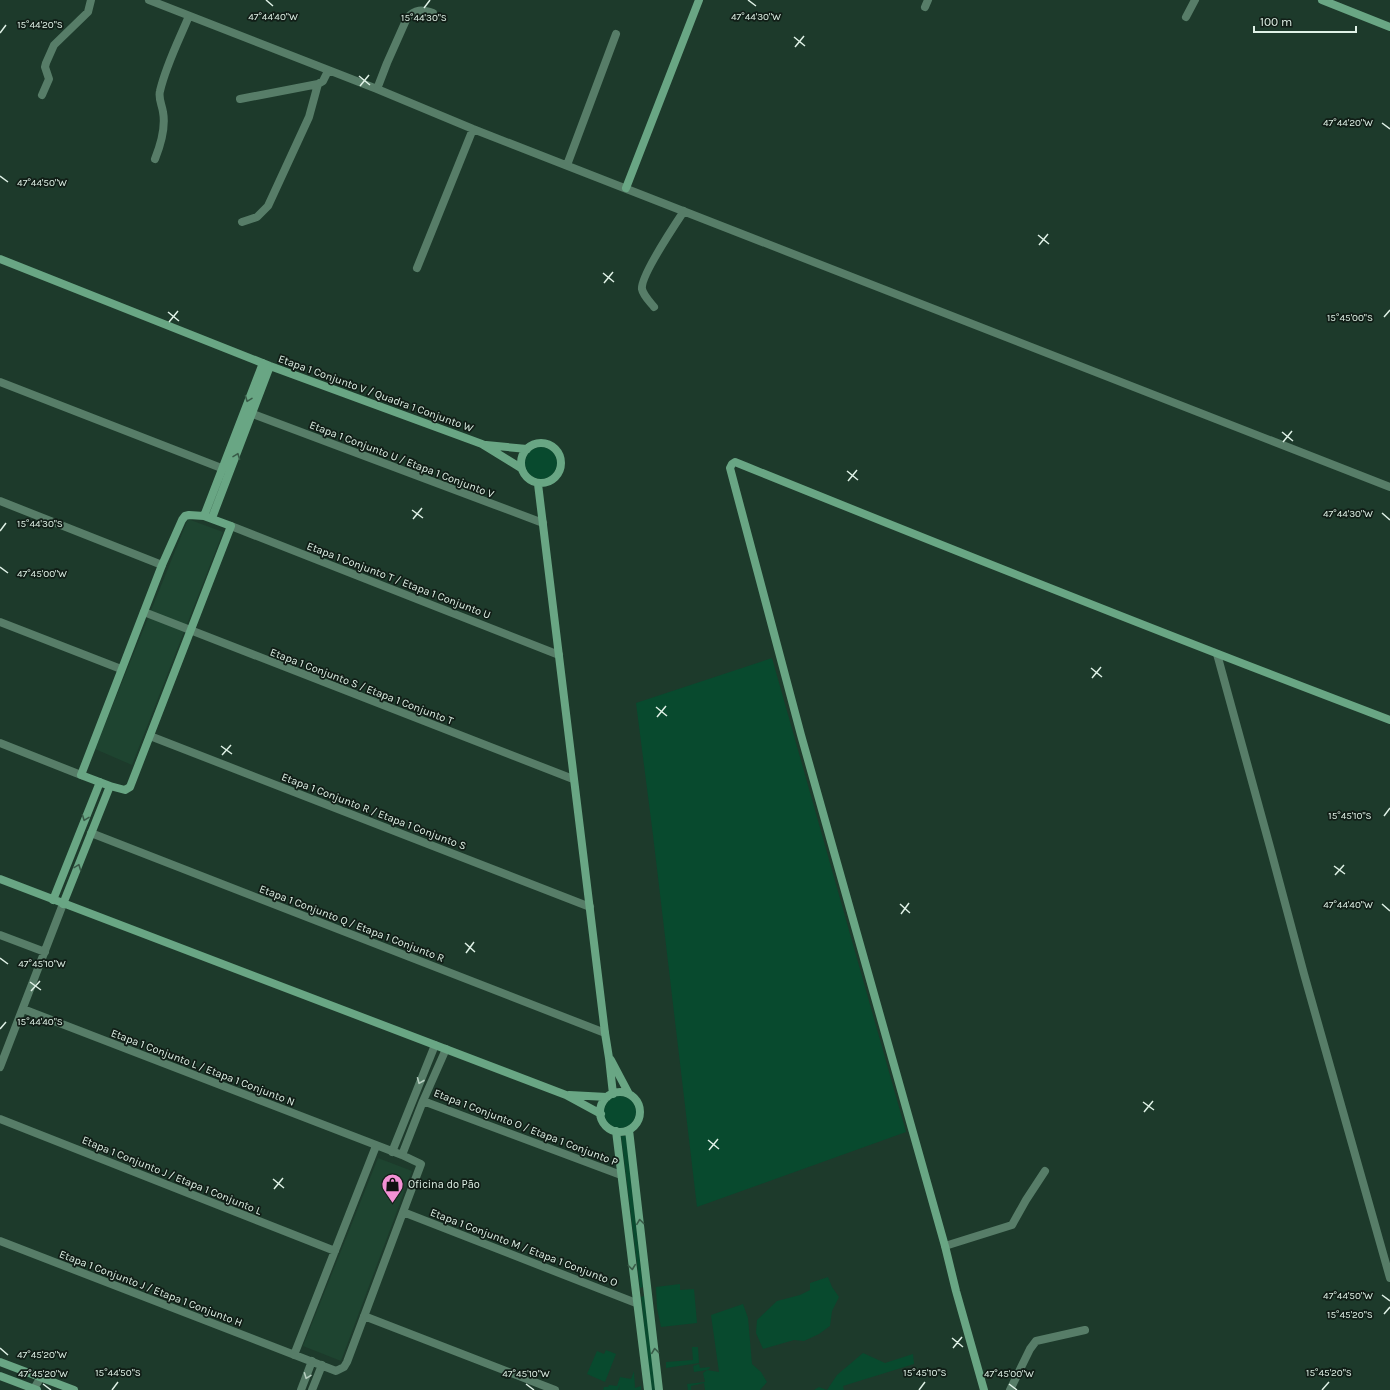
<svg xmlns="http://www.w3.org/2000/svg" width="1390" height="1390" font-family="Karla,sans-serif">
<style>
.built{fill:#1e4430}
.green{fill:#084a2e}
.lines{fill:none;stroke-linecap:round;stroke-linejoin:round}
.street{stroke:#577d68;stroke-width:8}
.secondary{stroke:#69a684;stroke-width:8}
.oneway{stroke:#395b48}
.oneway2{stroke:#b6cec0}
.ticks{fill:none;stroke:#dff1e6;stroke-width:1.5}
.labels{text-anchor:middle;stroke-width:3.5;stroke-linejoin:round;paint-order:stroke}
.street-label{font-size:11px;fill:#dff1e6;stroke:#111e17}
.poi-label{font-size:11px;fill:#dff1e6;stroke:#111e17;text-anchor:start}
.ticks-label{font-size:10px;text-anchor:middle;fill:#dff1e6;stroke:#111e17;stroke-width:3.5;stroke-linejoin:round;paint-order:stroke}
</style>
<rect width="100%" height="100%" fill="#1d3a2b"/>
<path class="built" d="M188,519l35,13 -91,233 -37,-16z
M378,1158l34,13 -71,190 -38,-15z"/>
<path class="green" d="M525 463a16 16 0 1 1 32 0a16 16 0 1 1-32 0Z
M772,658l134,474 -209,75 -44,-372 -17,-132z
M604 1112a16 16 0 1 1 32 0a16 16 0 1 1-32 0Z
M621,1136h5l17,151 -3,1z
M828,1277l4,10 7,10 -7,14 -2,15 -11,8 -15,7 -10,-1 -31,9 -7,-16 1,-13 20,-19 23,-6 10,-5v-7z
M680,1284v6l14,-1 3,34 -36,4 -4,-19 -1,-21z
M644,1296h1l11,94h-5l-10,-93z
M743,1304l5,14 4,46 9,8 6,10 -7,8h-55l-1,-7 -13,3v4h-3l-1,-6 18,-2 -2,-9 4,-3 -13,2 -1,-6 6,-2 1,4 10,-1 -1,2 -2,1 12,2 -8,-57z
M692,1347h6l1,16 -33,5v-6l27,-2z
M606,1350l10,4 -11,28 -18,-8 10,-23 7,3z
M863,1353l22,10 28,-9 1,10 -71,22 1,4h-30l5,-3 8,3 10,-15z
M634,1371l1,17 6,-2v4h-22l1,-5 -2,5h-15l1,-3h4l1,-2 8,1 3,-9 11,2z"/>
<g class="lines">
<path class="street" d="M149,0l228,89 96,40 917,358
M925,7l3,-7
M1186,17l9,-17
M377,89l10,-26 20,-45c8,-9 15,-9 26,-5
M42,95l7,-16 -4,-12 1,-4 8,-18 34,-33 3,-12
M240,99l78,-15 5,-3 5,-10
M155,159c6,-15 11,-31 8,-47 -1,-7 -5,-14 -3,-21 6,-26 19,-51 29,-75
M567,165l49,-131
M242,222l15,-5 11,-11 41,-89 9,-33
M417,268l56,-139
M654,307c-4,-5 -11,-12 -12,-18 -2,-12 34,-66 42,-78
M0,382l229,89
M253,414l290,109
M0,501l162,64
M231,526l328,129
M144,612l429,167
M0,622l121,47
M1217,654l53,193 34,127 86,304
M150,736l440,171
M0,743l81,32
M91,833l514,200
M0,935l45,17
M0,1067l63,-163
M423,1101l198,74
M0,1119l335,132
M392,1152l43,-107
M402,1155l21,-54 23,-52
M403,1212l233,91
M0,1241l336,130 8,-4 3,-5 74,-198 -19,-9 -379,-146
M945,1246l67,-21 14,-25 19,-29
M364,1316l191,74
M294,1355l82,-209
M33,1390l8,-13
M301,1390l11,-29
M312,1390l10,-25
M1010,1390l20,-41 6,-8 49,-11"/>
<path class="secondary" d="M1322,0l68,27
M626,188l73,-188
M0,259l270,107 212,78 39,24
M521 463a20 20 0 1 1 40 0a20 20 0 1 1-40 0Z
M486,445l41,4
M538,484l67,549 4,25 4,36
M189,515l15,1 27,10 -101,261 -5,3 -15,-4 -29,-11 81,-210 20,-45 3,-4z
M204,516l59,-153
M212,518l58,-152
M0,879l566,216 35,19
M53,900l47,-118
M63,904l47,-118
M611,1060l18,34
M600 1112a20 20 0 1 1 40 0a20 20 0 1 1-40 0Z
M569,1095l38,2
M629,1130l30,260
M616,1131l32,259
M0,1362l74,28
M0,1376l37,14
M984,1390l-28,-99 -11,-45 -144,-511 -71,-267 2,-4 3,-2c218,88 436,175 655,258"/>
</g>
<defs><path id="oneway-chevron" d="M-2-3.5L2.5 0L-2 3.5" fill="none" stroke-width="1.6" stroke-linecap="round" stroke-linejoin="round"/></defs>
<g class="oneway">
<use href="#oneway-chevron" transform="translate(248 399) rotate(111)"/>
<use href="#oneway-chevron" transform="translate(237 456) rotate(-69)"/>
<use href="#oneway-chevron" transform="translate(85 818) rotate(111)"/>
<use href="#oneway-chevron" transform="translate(78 867) rotate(-69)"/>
<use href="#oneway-chevron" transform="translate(640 1222) rotate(-97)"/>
<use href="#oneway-chevron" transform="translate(632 1267) rotate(83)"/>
<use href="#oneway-chevron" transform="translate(655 1351) rotate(-97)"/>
</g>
<g class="oneway2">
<use href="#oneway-chevron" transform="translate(420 1081) rotate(112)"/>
<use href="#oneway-chevron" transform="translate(307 1376) rotate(111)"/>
</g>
<path class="ticks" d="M266,0l7,6M748,0l8,6M424,8l6,-8M0,33l6,-8M794,37l11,9M795,47l9,-11M359,76l11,9M360,86l9,-11M1382,123l8,6M0,176l8,6M1038,235l11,9M1039,245l9,-11M603,273l11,9M604,283l9,-11M168,312l11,9M1384,317l6,-7M169,322l9,-11M1282,432l11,9M1283,442l9,-11M847,471l11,9M848,481l9,-11M412,510l11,8M1382,513l8,7M413,519l9,-11M0,531l6,-8M0,567l8,6M1091,668l11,9M1092,678l9,-11M656,707l11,9M657,717l9,-11M221,746l11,8M222,755l9,-10M1384,816l6,-8M1334,866l11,8M1335,875l9,-10M900,904l10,9M1382,904l8,7M901,914l8,-11M465,943l10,9M466,953l8,-11M0,958l8,6M30,982l11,8M31,991l9,-10M0,1029l6,-7M1143,1102l11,8M1144,1112l9,-11M708,1140l11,9M709,1150l9,-11M273,1179l11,9M274,1189l9,-11M1382,1295l8,6M1384,1314l6,-7M952,1338l11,9M0,1348l8,7M953,1348l9,-11M43,1384l8,6M526,1384l8,6M1009,1384l8,6M112,1390l6,-8M919,1390l6,-8M1322,1390l7,-8"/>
<defs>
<symbol id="shop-pin" viewBox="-11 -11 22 30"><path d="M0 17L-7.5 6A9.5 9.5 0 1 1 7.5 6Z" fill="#f391d5" stroke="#111e17"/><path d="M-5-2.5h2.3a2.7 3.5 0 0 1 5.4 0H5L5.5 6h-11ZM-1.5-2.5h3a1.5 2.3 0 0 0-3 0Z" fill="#111"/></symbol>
</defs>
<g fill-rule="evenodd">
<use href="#shop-pin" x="380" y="1172" width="25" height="34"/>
</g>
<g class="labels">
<g class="street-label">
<text transform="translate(376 393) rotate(20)" y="4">Etapa 1 Conjunto V / Quadra 1 Conjunto W</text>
<text transform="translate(402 459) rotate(21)" y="4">Etapa 1 Conjunto U / Etapa 1 Conjunto V</text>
<text transform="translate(399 580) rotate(21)" y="4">Etapa 1 Conjunto T / Etapa 1 Conjunto U</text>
<text transform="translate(362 686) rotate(21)" y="4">Etapa 1 Conjunto S / Etapa 1 Conjunto T</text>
<text transform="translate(374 811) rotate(21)" y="4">Etapa 1 Conjunto R / Etapa 1 Conjunto S</text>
<text transform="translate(352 923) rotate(21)" y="4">Etapa 1 Conjunto Q / Etapa 1 Conjunto R</text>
<text transform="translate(203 1067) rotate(21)" y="4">Etapa 1 Conjunto L / Etapa 1 Conjunto N</text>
<text transform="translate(526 1127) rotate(21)" y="4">Etapa 1 Conjunto O / Etapa 1 Conjunto P</text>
<text transform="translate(172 1175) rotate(22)" y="4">Etapa 1 Conjunto J / Etapa 1 Conjunto L</text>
<text transform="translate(524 1247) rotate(21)" y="4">Etapa 1 Conjunto M / Etapa 1 Conjunto O</text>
<text transform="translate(151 1288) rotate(21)" y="4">Etapa 1 Conjunto J / Etapa 1 Conjunto H</text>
</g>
<g class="poi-label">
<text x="408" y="1188">Oficina do Pão</text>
</g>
</g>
<g class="ticks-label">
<text x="756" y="20">47°44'30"W</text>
<text x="273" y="20">47°44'40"W</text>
<text x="424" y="21">15°44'30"S</text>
<text x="40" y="28">15°44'20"S</text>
<text x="1348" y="126">47°44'20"W</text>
<text x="42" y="186">47°44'50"W</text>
<text x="1350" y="321">15°45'00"S</text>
<text x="1348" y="517">47°44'30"W</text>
<text x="40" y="527">15°44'30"S</text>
<text x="42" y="577">47°45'00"W</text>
<text x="1350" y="819">15°45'10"S</text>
<text x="1348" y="908">47°44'40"W</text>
<text x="42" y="967">47°45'10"W</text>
<text x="40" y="1025">15°44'40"S</text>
<text x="1348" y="1299">47°44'50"W</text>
<text x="1350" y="1318">15°45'20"S</text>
<text x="42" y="1358">47°45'20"W</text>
<text x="118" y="1376">15°44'50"S</text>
<text x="925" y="1376">15°45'10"S</text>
<text x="1329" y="1376">15°45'20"S</text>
<text x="43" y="1377">47°45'20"W</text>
<text x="526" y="1377">47°45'10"W</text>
<text x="1009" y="1377">47°45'00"W</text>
</g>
<path d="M1254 26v6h102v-6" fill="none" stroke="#dff1e6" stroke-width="2"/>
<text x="1260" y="26" font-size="12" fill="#dff1e6" stroke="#111e17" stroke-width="3" paint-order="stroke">100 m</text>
</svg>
